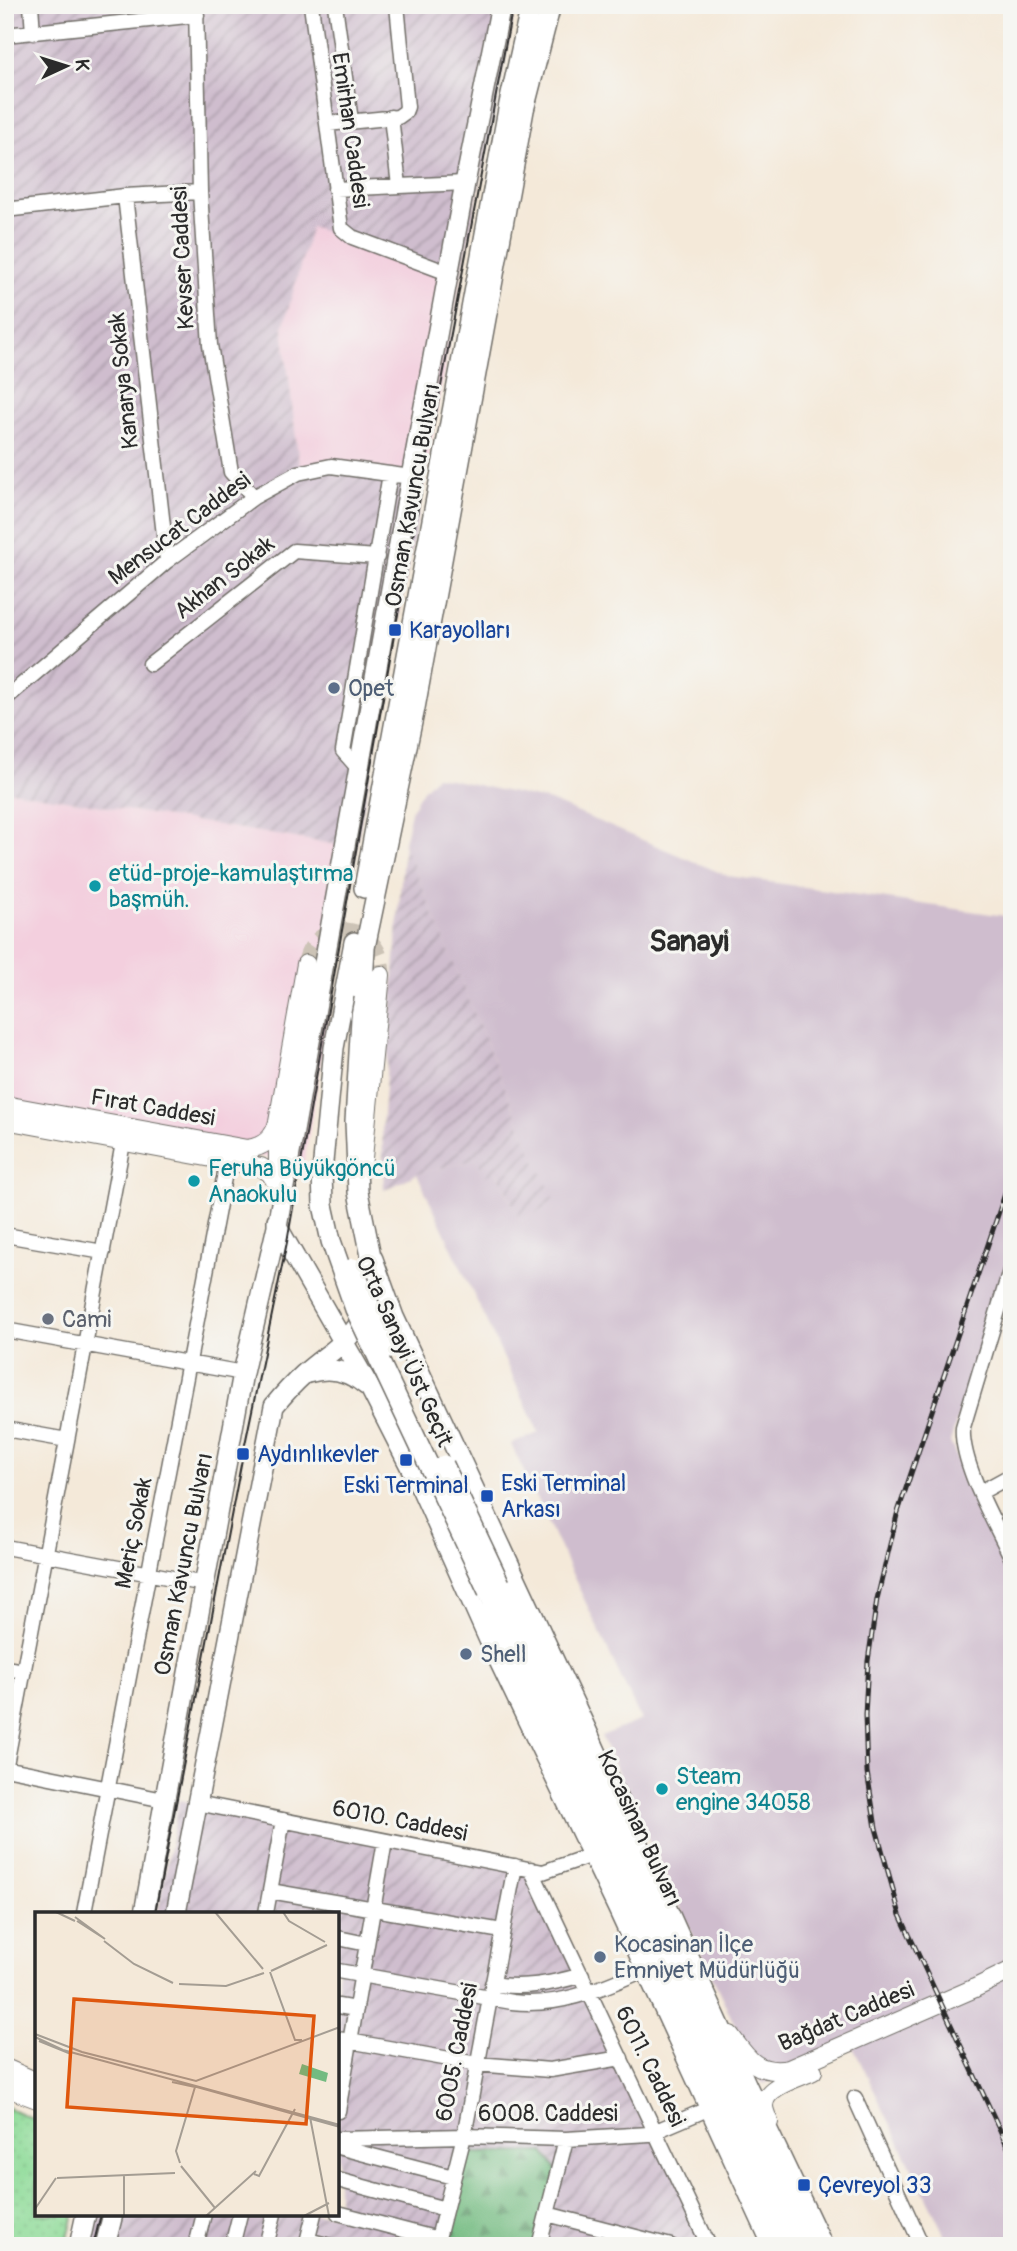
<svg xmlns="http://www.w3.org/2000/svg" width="1017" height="2251" font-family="Pangolin,sans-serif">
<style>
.built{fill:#f3cfde}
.industrial{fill:url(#industrial-furrows)}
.railway{fill:#cfbdce}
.green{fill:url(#green-dots);stroke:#5d8362;stroke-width:2}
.forest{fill:url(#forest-firs);stroke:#4f7356;stroke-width:2}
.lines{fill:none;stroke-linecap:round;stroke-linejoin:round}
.major-tunnel{stroke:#ccc3b6;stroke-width:18;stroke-dasharray:18 9;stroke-linecap:butt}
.minor-casing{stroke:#716e68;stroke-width:17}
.major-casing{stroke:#716e68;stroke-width:20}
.highway-casing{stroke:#716e68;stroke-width:22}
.minor{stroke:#fff;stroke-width:14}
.major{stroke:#fff;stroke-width:18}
.highway{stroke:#fff;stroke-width:19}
.tram{stroke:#2b2b2b;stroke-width:2}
.rail-casing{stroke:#2b2b2b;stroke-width:5}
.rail{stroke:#f6f6f2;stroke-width:2.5;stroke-dasharray:8;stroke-linecap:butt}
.highway-bridge-casing{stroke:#716e68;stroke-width:22;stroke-linecap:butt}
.highway-bridge{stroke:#fff;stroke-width:19}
.transit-dot{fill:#1a4fb4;stroke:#f6f6f2;stroke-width:2.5}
.service-dot{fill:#5c6f8a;stroke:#f6f6f2;stroke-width:2.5}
.culture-dot{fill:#0f9aa8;stroke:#f6f6f2;stroke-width:2.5}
.worship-dot{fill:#6b7280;stroke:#f6f6f2;stroke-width:2.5}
.labels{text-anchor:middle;stroke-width:6;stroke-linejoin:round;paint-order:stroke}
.street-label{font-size:23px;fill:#2b2b2b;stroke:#f6f6f2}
.transit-label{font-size:23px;fill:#164399;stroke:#f6f6f2;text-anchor:start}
.service-label{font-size:23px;fill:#4e5e75;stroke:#f6f6f2;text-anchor:start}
.culture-label{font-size:23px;fill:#0d838f;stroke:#f6f6f2;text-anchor:start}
.worship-label{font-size:23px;fill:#5b616d;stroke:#f6f6f2;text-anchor:start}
.district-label{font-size:30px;font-weight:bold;fill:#2b2b2b;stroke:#f6f6f2}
.inset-road{fill:none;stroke:#a49d93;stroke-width:2}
.view{fill:#df570e;fill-opacity:0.15;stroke:#df570e;stroke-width:3.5}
.inset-edge{fill:none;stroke:#2b2b2b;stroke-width:3.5}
</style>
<defs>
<pattern id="industrial-furrows" width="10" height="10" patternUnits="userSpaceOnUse" patternTransform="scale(1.75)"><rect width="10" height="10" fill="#cfbdce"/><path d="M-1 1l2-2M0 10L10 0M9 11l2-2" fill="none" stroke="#a89aa7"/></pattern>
<pattern id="green-dots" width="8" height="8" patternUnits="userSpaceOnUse" patternTransform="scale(1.75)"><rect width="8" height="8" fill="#8fdb99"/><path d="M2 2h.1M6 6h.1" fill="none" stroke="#7cbc84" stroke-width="1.8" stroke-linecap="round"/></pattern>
<pattern id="forest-firs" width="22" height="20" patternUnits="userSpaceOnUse" patternTransform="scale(1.75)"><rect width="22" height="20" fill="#73bb81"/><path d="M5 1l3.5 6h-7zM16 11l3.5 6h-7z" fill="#5f986a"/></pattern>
</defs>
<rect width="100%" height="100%" fill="#f6f6f2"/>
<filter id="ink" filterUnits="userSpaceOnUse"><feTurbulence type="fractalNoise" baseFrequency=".0143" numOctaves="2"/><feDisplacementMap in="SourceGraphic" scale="14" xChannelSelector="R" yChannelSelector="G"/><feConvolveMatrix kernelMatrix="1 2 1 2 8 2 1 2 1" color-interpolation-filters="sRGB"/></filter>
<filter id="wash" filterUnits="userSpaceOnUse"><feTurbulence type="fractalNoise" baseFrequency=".00686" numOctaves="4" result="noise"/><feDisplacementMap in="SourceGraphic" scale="28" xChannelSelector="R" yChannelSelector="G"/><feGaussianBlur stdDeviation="1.57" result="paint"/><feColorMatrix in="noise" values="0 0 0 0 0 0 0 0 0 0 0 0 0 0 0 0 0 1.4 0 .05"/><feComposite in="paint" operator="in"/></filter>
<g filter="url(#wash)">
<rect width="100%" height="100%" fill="#f4e9d9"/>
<path class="built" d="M311,226l150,50 -37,209 -125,-21 -16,-136z
M5,790l351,58 -52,316 -299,-52z"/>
<path class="industrial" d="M5,5h511l-55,271 -150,-49 -28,101 16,136 125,21 -68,363 -351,-58z
M404,842l121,294 32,67 -37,18 -23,-49 -12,5 -8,-18 -60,15 -33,16 -2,-63z
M179,1800l353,70 178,376h-622l8,-32h242v-301h-180z"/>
<path class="railway" d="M436,776l114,25 178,75 284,41v333l-62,192 62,140v664h-62l-97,-199 -91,37 -161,-348 40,-16 -130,-276 28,-11 -122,-259 60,-15 8,17 11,-5 24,50 36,-18 -31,-67 -121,-294 8,-34 11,-18z"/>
<path class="green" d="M5,2106l32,15v93h37l-8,32h-61z"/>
<path class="forest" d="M544,2152l14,20 -19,74h-96l22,-93z"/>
</g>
<g filter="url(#ink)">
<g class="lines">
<path class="major-tunnel" d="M306,964c10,-50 78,-40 75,11"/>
<defs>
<path id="minor" d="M31,5l2,28
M196,5l4,187 10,153 21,127 23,25
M311,5l30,223 11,9 96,36
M335,5l16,116
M5,35l192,-20
M391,117l8,69
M327,124l71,-7 7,-5 2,-5 -10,-102
M335,189l130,-6
M125,196l42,365
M5,210l120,-14 75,-4
M150,664l144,-113 83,6
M5,699l162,-138 87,-64 44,-24 33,-7 80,11
M358,768l-15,-17 47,-277
M5,1235l98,17
M1012,1264l-49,163c-3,37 33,97 49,132
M5,1330l238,43
M5,1429l62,11
M981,1492l31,-17
M5,1547l200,37
M5,1668l19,3
M5,1768l159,32
M5,1770l118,-627
M197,1803l346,69 49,-17
M531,1869l178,377
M270,1891l232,40
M84,1913l143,-751
M266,1913l17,-93
M338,1938l29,6
M338,1971l174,31c48,6 90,-14 134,-33
M492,1984c32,5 59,0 90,-9
M338,2006l18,3
M338,2039l139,25 73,6 71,-12
M855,2098l67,148
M338,2111l47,-270
M338,2139l126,-3 102,3 83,-5 61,-26
M338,2147l115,30
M338,2180l107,29
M338,2213l100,26
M547,2214l124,32
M308,2240l22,6
M196,2246l8,-32
M232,2246l8,-32
M266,2246l8,-32
M306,2246l8,-32
M436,2246l28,-110 51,-270
M539,2246l27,-107"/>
<path id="major" d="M5,1105l242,44c17,-2 27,-11 31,-27
M5,1120l256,47 9,6 8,12
M362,1168l19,-193
M278,1185v-63l28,-158
M730,2035c17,23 26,40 59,34l186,-81 37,-18
M5,2068l32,14
M5,2087l32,12
M769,2122c-2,-5 -5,-11 -5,-16 0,-20 35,-28 49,-35"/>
<path id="highway" d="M364,888l145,-784 22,-99
M365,949l-10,173 3,70 16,79
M362,962l53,-254 109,-598 27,-105
M344,995l10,-53
M277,1220v6l94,164 50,98 68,152 129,269 155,337
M373,1259l21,58 193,414 160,355 76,160
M308,1373c22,-7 42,-2 59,13
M500,1584l307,662
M488,1591l37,84 266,571
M144,1913l99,-540 34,-147 134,-749 54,-294 36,-178
M176,1913l98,-507c9,-11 19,-22 30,-32 25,-23 50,-32 63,-67
M79,2246l7,-32
M105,2246l8,-32"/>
</defs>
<use href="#minor" class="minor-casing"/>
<use href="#major" class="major-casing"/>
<use href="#highway" class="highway-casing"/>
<use href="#minor" class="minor"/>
<use href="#major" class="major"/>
<use href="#highway" class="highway"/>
<path class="tram" d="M155,1913l88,-459 44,-212 108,-612 118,-625
M93,2246l8,-32"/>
<defs>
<path id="rail" d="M1012,1173l-115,342 -20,84 -9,62 -3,54 2,57 9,56 24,87 112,241"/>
</defs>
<use href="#rail" class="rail-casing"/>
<use href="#rail" class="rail"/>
<defs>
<path id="highway-bridge" d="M344,995l-10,53 -12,124 1,33 8,36 24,68 133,282
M353,1268l36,81
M444,1465l56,119"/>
</defs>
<use href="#highway-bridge" class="highway-bridge-casing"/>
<use href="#highway-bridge" class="highway-bridge"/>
</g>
</g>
<g class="transit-dot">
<rect x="388" y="623" width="14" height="14" rx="3.5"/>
<rect x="236" y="1447" width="14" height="14" rx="3.5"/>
<rect x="399" y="1453" width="14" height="14" rx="3.5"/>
<rect x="480" y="1489" width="14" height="14" rx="3.5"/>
<rect x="797" y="2178" width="14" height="14" rx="3.5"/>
</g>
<g class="service-dot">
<circle cx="334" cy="688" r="7"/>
<circle cx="466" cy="1654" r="7"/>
<circle cx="600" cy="1957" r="7"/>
</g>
<g class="culture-dot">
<circle cx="95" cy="886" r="7"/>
<circle cx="194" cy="1181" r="7"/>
<circle cx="662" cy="1789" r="7"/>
</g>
<circle class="worship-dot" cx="48" cy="1319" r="7"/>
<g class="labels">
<g class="street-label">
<text transform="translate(351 130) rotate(82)" y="8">Emirhan Caddesi</text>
<text transform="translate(182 258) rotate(-93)" y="8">Kevser Caddesi</text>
<text transform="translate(123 381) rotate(-96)" y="8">Kanarya Sokak</text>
<text transform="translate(412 495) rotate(-80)" y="8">Osman Kavuncu Bulvarı</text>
<text transform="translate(179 528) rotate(-37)" y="8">Mensucat Caddesi</text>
<text transform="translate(224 577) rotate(-38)" y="8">Akhan Sokak</text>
<text transform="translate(153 1107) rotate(10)" y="8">Fırat Caddesi</text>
<text transform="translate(405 1351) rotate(66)" y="8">Orta Sanayi Üst Geçit</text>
<text transform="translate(133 1533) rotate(-79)" y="8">Meriç Sokak</text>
<text transform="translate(183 1564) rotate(-79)" y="8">Osman Kavuncu Bulvarı</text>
<text transform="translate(400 1820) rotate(11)" y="8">6010. Caddesi</text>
<text transform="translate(640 1828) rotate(65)" y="8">Kocasinan Bulvarı</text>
<text transform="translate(846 2016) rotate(-23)" y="8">Bağdat Caddesi</text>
<text transform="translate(456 2052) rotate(-79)" y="8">6005. Caddesi</text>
<text transform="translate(651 2066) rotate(64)" y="8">6011. Caddesi</text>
<text x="548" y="2121">6008. Caddesi</text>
</g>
<g class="transit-label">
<text x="409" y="638">Karayolları</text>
<text x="257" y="1462">Aydınlıkevler</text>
<text x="501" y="1491">Eski Terminal<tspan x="501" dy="26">Arkası</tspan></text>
<text x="406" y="1493" text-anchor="middle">Eski Terminal</text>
<text x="818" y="2193">Çevreyol 33</text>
</g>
<g class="service-label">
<text x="348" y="696">Opet</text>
<text x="480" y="1662">Shell</text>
<text x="614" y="1952">Kocasinan İlçe<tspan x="614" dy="26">Emniyet Müdürlüğü</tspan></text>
</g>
<g class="culture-label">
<text x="109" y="881">etüd-proje-kamulaştırma<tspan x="109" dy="26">başmüh.</tspan></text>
<text x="208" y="1176">Feruha Büyükgöncü<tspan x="208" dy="26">Anaokulu</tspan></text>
<text x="676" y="1784">Steam<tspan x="676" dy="26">engine 34058</tspan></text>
</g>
<g class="worship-label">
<text x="62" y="1327">Cami</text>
</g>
<g class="district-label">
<text x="689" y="951">Sanayi</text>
</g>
</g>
<g transform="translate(35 1912)">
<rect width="304" height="304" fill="#f4e9d9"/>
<path d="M267,152l26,9 -2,9 -27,-8z" fill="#73bb81"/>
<path class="inset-road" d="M21,0l19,9M180,0l48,57M248,0l6,9 36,21M40,5l30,22 -28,-18M69,29l30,23 39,19M236,59l56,-26M235,60l25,68h7M144,72l47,2 38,-13M0,122l47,18 114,29 144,-54M0,125l28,13 277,75M4,129l32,13M137,170l23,5 -19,64 4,12M151,172l154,43M275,205l19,99M146,254l34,42M219,262l5,2 36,-67M89,264v40M22,266l118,-5M0,297l21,-31M171,304l50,-45M269,304l25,-13"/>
<path class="view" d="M39,87l240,17 -8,108 -239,-17z"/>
<rect width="304" height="304" class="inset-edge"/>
</g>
<rect width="1017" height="2251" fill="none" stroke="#f6f6f2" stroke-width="28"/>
<g transform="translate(66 66) rotate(86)" stroke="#f6f6f2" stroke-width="5" paint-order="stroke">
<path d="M0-5L12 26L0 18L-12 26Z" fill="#2b2b2b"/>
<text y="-10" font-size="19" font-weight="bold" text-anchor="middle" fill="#2b2b2b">K</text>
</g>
</svg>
